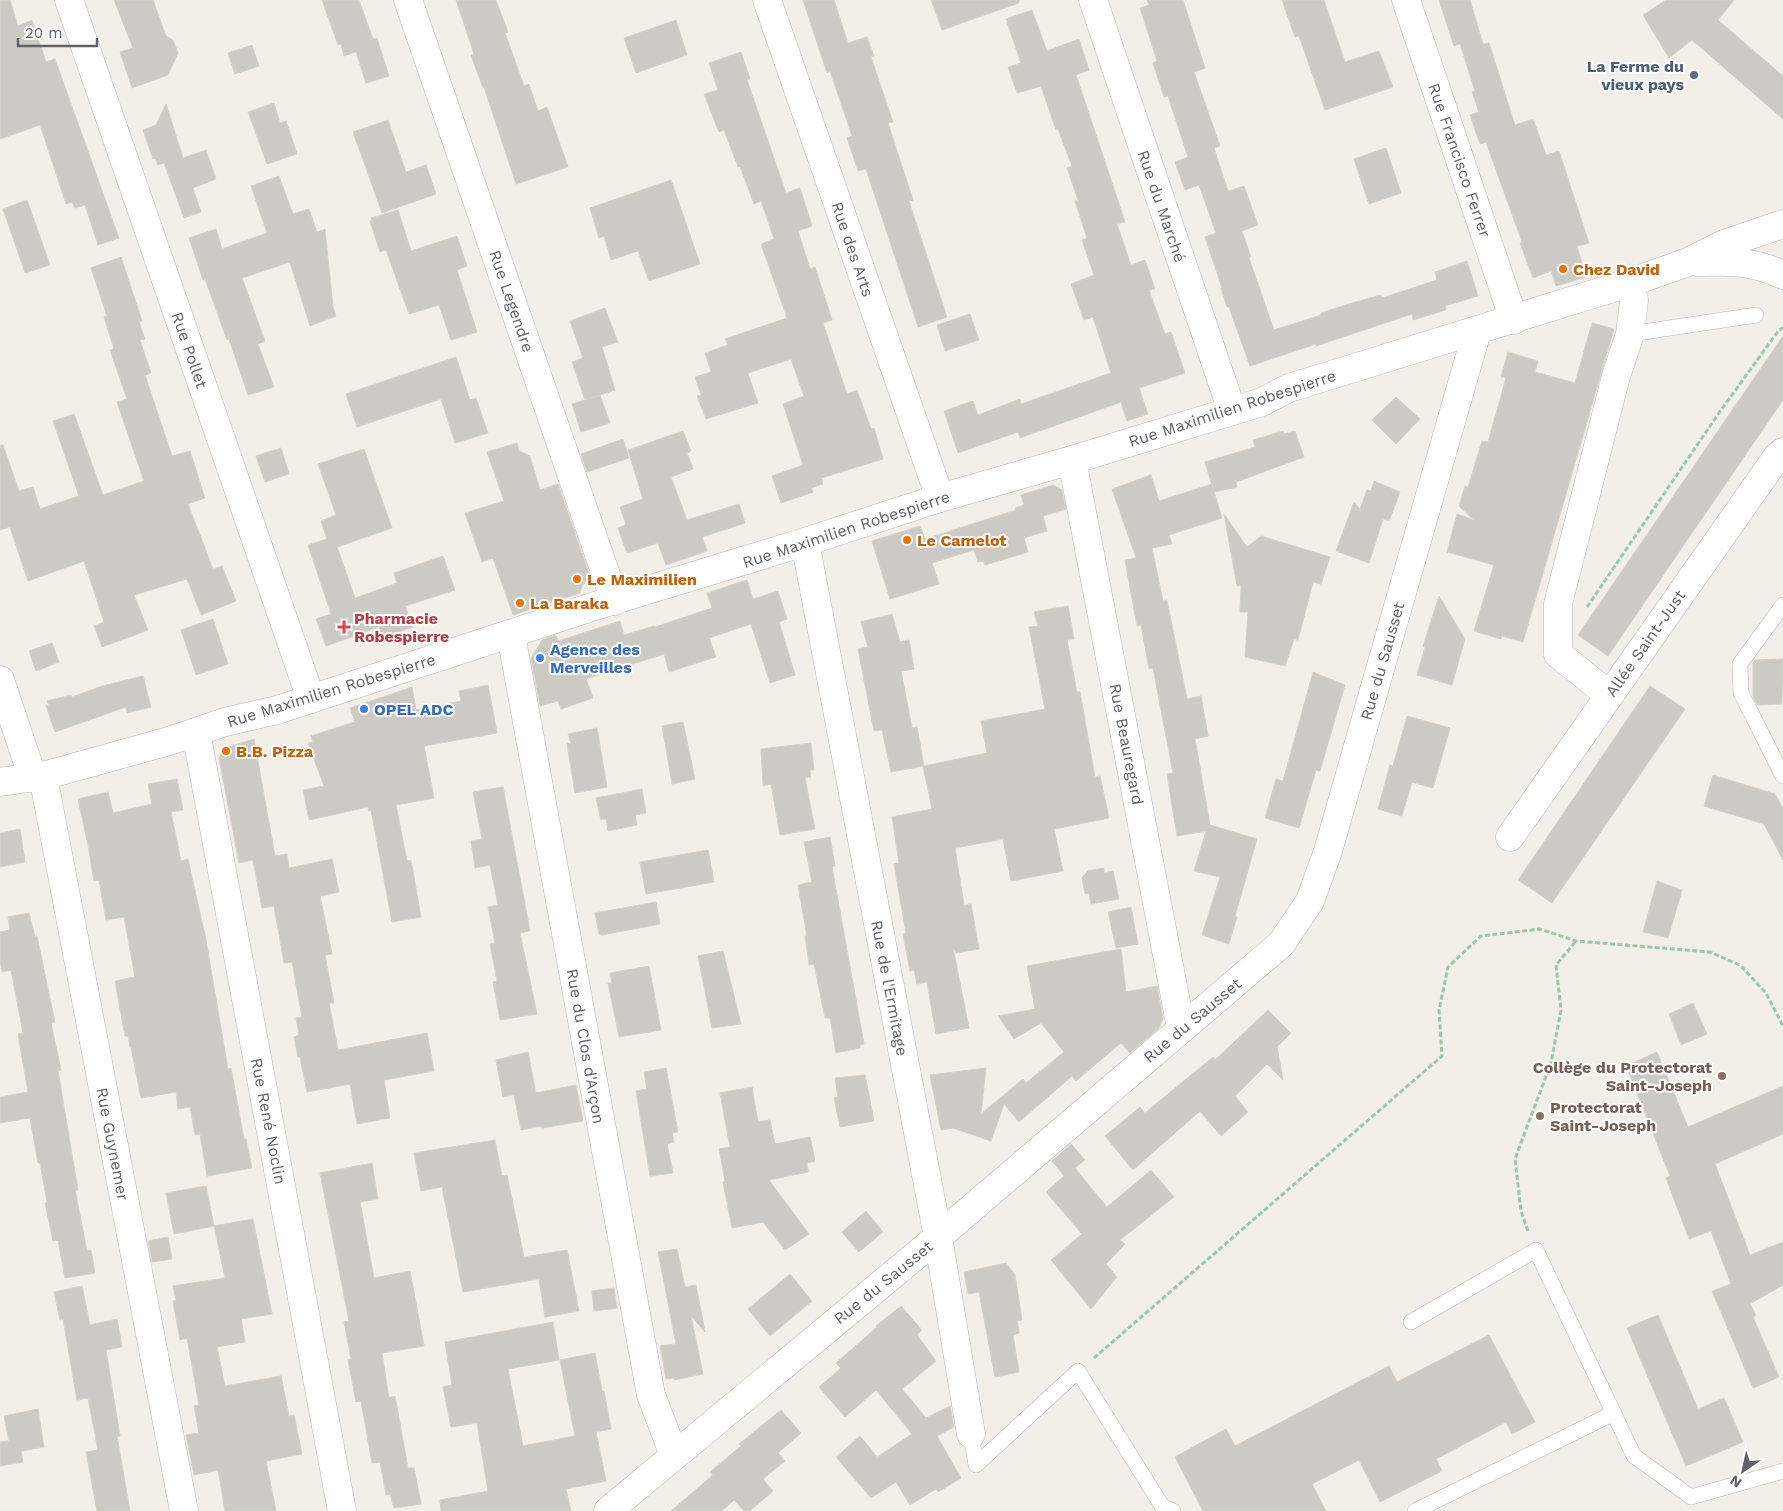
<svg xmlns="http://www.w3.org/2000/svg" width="1783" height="1511" font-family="'Work Sans',sans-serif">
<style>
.building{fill:#cccac5;stroke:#d6d1c6}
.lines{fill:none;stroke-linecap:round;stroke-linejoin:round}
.service-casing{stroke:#b5b8bc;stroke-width:16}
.minor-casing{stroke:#b5b8bc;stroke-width:29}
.tertiary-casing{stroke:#b5b8bc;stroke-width:29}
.path{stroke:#9cc7a9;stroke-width:3;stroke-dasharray:5 2.5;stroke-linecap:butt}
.service{stroke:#fff;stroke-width:15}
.minor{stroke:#fff;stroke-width:28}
.tertiary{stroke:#fff;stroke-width:28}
.service-dot{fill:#5c6f8a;stroke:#fff;stroke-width:2}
.food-dot{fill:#e8710a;stroke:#fff;stroke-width:2}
.health-dot{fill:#e0444e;stroke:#fff;stroke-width:2}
.shop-dot{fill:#3f7fe0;stroke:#fff;stroke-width:2}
.education-dot{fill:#8d6e63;stroke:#fff;stroke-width:2}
.labels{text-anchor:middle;stroke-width:4;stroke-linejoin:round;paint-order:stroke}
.service-label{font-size:16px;font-weight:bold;fill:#4e5e75;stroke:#fff;text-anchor:end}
.street-label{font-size:16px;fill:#5f6368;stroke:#fff}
.food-label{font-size:16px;font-weight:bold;fill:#c56008;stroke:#fff;text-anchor:start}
.health-label{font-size:16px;font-weight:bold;fill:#be3a42;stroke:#fff;text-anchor:start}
.shop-label{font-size:16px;font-weight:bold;fill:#366cbe;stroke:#fff;text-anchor:start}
.education-label{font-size:16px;font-weight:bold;fill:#785e54;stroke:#fff;text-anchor:end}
</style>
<rect width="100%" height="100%" fill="#f1efe8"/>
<path class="building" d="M0,0h10l8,26 14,-6 14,42 9,-3 64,179 -21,7 -13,-40 -10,3 -3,-6 -6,2 -26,-79 -40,14z
M114,0h39l13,36 7,4 5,13 -10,22 -36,13 -12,-36 13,-4z
M322,0h37l14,39 4,-1 12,38 -23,7 -10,-31 -12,4 -3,-12 -3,1z
M456,0h40l12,32 -3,1 19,53 5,-2 9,27 9,-4 21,60 -52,17 -32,-97 -1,1 -12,-33 3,-1z
M803,0h31l14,43 19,-6 7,19 -3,1 22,65 -5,1 25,77 -4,1 38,116 -29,10 -52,-158 -8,2 -11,-33 5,-2 -22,-65 -3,2z
M931,0h88v3l-77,27z
M1147,0h36l22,68 -11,4 26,74 -6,2 14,43 16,-5 14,39 -16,6 9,26 -2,1 25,72 47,-15v-2l31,-10 29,-8 1,3 55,-18 -2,-8 32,-11 11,35 -33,10 1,4 -33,10 -1,-6 -96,32v-2l-66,22 -21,-59h-2l-6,-19h1l-17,-51 11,-4 -17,-48 -14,5 -10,-28 13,-5 -20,-61 -4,1 -11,-34 4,-2 -17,-53 9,-3z
M1282,0h42l21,62 34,-11 14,36 -68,23 -26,-74 -4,1z
M1439,0h31l13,44 6,-1 26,82 18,-6 13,36 13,-4 30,92 -12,3 9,31 -30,9 -5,-15 -18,7 -13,-35 2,-1 -36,-100 -6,2 -10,-29 9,-3 -7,-20 3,-1 -15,-47 -6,2z
M1666,0h68l-16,20 65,56v43l-91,-79 -23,18 -26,-43z
M1032,10l15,41 32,-12 10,31 -13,5 49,147 -8,2 14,41 14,-5 10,29 -6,1 16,44 6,-2 14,41 -46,15 9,26 -21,7 -6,-19 -101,36 -2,-6 -60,21 -14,-42 29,-10 5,14 42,-16 1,5 90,-31 -18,-56 -9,3 -13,-36 23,-9 -12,-35 5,-2 -12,-37 3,-1 -11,-32 5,-2 -14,-37 -2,1 -15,-44 -24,7 -9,-26 13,-4 -15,-44z
M676,20l11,35 -51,18 -12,-35z
M252,45l7,21 -24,8 -7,-21z
M741,52l9,27 -3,1 39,113 14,-5 12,38 -14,5 12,38 5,-2 17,53 -9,3 24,71 10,-4 14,39 3,-1 9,31 -62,19 2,6 -12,4 2,4 -32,11 -9,-27 31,-11 -20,-61 21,-8 -13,-37 -43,14 10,30 -52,16 -9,-23 4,-1 -6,-18 16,-5 -6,-19 23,-8 -3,-6 62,-21 -26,-74 13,-5 -13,-38 -7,3 -14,-38 -2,1 -14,-37 -5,2 -15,-38 14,-4 -9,-27z
M274,103l6,20 6,-2 11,33 -30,10 -19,-52z
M166,104l17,54 23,-8 10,29 -23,9 8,24 -17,6 -20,-55 -6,2 -3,-7 -2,1 -10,-29 13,-5z
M388,120l18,52 20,-7 10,29 -54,19 -29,-81z
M1386,148l15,45 -32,11 -15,-45z
M279,176l14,38 16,-5 8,23 8,-3 8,78 3,9 -26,10 -20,-64 -48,16 23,63 -7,3 16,43 -26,8 -19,-56 -2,1 -22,-61 -2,1 -14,-42 27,-9 6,20 45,-16 -16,-47z
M671,180l29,84 -51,17 -11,-30 -27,9 -7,-24 -5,2 -9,-30z
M27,200l23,65 -25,8 -22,-64z
M398,210l13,41 46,-15 10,30 -10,4 20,62 -26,8 -12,-35 -30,9 -23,-64 -6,2 -10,-31h2l-1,-3z
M121,257l21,64 -3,1 6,17 -5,1 11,33 -6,2 27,81 18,-5 15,47 -17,6 25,65 9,-3 14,35 -35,14 -14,-36 -53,16 14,35 -46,17 -8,-21 10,-4 -20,-61 -56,20 -18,-54 -10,3v-84l3,-1 16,46 14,-4 7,22 39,-13 -26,-75 21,-7 29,81 41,-14 -27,-79 10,-3 -17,-49 4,-1 -10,-32 3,-1 -16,-48z
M605,308l13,34 -16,5 13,43 -30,10 -13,-38 11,-4 -13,-37z
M970,314l9,26 -34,11 -8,-26z
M1592,323l22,6 -91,313 -21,-6 -1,3 -27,-8 20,-66 -47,-13 10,-38 17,6 -15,-14 6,-20 3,1 14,-46 6,1 18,-64 -5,-1 7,-25 30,9 -3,11 40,11z
M1783,336v64l-175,256 -30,-21z
M456,357l14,43 6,-2 12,35 -33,10 -14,-44 -84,28 -11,-33z
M600,395l10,28 -29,9 -9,-28z
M1396,397l24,22 -24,25 -24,-24z
M683,431l8,20 -4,2 6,16 -22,8 16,43 52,-16 6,19 -43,14 5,14 -41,14 -8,-22 -31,10 -9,-25 8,-3 -6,-18 23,-8 -15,-49z
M1283,431l1,3 11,-3 9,26 -68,25 1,5 -23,5 -9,-30 50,-15 -2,-7z
M623,439l6,19 -42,14 -6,-18z
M517,443l2,8 11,5 10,34 18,-6 32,92 -8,10 -2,7 -67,22 -20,-57 -11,4 -17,-49 39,-12 -17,-49z
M281,448l8,26 -24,8 -9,-26z
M364,449l28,79 -55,19 18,51 42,-15 -3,-10 49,-17 12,34 -50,16 8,21 -30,10 -4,-10 -53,19 -10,-27 15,-5 -23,-69 19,-6 -6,-18 15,-6 -18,-51z
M1151,475l8,26 53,-17 10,34 -53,17 3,9 -20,4 11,53 4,-1 20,99 14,-3 7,40 -13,3 15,86 47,14 -22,77 2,1 -8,27 -27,-9 18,-58 -26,-6 12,-40 -29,5 -10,-62 6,-1 -20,-105 -4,1 -8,-44 -4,1 -12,-66 11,-2 -24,-69z
M1374,481l26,11 -11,29 -6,-2 -14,44 -33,-12 18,-49 6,7 7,-19 4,1z
M1053,485l9,5 4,19 -23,7 4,15 -23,7 4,14 -43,13 -2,-4 -5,1 -4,-12 -42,13 7,21 -49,15 -18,-58 48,-15 5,13 91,-29 -1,-2 9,-3 -3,-10z
M1224,514l23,33 14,-11 69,21 -9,27 -8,-2 -15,58 -4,-1 -9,27 -40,-9 3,-45h-8l1,-27 -4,1z
M747,580l6,19 25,-8 9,28 -8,3 16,53 -25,8 -19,-59 -42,14 7,19 -47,15 -5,-18 -78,25 7,19 -32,11 -3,-8 -18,5 -9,-48 11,-18 14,-5 2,6 62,-20 4,14 30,-9 1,1 57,-19 -5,-15z
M1439,596l26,43 -13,46 -35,-10 8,-28 -2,-1z
M1068,606l6,33 -7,1 10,52h3l15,85 5,-1 9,42 -55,11 9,42 -52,10 -8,-42 -48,9 9,57 7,-1 8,45 -23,4 -3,-5 16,80 -33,6 -9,-52 -10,2 -3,-14 -4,1 -7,-37 3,-1 -12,-69 5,-1 -7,-46 40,-8 -9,-43 -32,6 -9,-42 -8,1 -16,-82 10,-2 -7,-25 31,-8 8,28 9,-2 5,29 -13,2 11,57 5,-1 7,39 63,-13 -6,-32 64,-12 -16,-82 9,-1 -4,-14z
M213,619l15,45 -32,11 -15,-45z
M52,643l7,19 -23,9 -7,-20z
M1783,659l-1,45 -25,1 -4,-9v-33l2,-3z
M1313,672l32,13 -25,86 -4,-1 -17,58 -34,-10 11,-39 7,2z
M143,676l8,31 -24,6 -1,-6 -71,25 -9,-26 3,-1 -2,-4 24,-6 1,2 30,-11z
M488,685l9,48 -73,13 10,52 -38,7 11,56 4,-1 10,57 -29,5 -21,-112 -2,1 -1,-4 -59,13 -6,-30 21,-4 -16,-43 5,-1 -2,-6 44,-14 -5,-14 62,-21 4,23 45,-9 -2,-10z
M1650,686l35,23 -133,194 -34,-23z
M1407,716l43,12 -17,60 -21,-6 -10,34 -24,-7 12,-44 3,1z
M683,722l12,57 -23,5 -10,-58z
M597,728l10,59 -32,6 -8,-49 4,-1 -3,-9z
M254,739l21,117 12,-2 2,14 43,-9 7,33 -19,4 12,58 -7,1 9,48h-5l9,47 89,-17 7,38 -50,9 6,38 -33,6 -7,-40 -43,8 -7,-35h-2l-4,-20 5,-2 -3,-17 6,-1 -10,-55 -8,1 -10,-57 -12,2 -9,-48 -14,3 -20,-105 6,-10z
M811,743l3,27h-4l1,7 -6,1 10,51 -35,6 -9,-51 -8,2 -2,-37z
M1713,775l62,19 8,14v52l-19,-36 -60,-18z
M177,779l6,31 -12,2 10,49 7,-2 18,81 22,129 3,-1 13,71h2l6,29 -45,8 -7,-42 -5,1 -5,-28 -12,2 -2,-17 -35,6 -10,-51h-1l-2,-11h-3l-10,-55 20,-4 -11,-60 -18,3 -7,-40 -5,1 -6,-36 -10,-46 30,-7 5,21 39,-9 -4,-20z
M503,787l27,144 -10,2 17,81 -37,6 -7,-38 4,-1 -7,-37 5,-1 -7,-36 10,-2 -8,-40 -15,3 -4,-27 11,-2 -9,-47z
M642,789l4,24 -11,2 2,10 -29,6 -2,-12 -5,1 -5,-22z
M20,829l5,33 -25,5v-34z
M830,837l5,29 -3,1 32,177 -4,1v3l-24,5 -6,-35h-5l-11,-54 -5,1 -4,-29h2l-9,-51 14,-3 -8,-40z
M708,850l6,32 -68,12 -6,-32z
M1104,868v5l9,-2 6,28 -28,5 -2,-11 -4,1 -3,-17 6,-6z
M1657,881l25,9 -14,48 -25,-6z
M656,902l4,22 -58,11 -3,-1 -4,-21z
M1131,907l7,37 -22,4 -8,-36z
M29,913l6,24 2,-1 18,86 -4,1 10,47 -3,1 20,119h-3l12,61 4,-1 4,23 -30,5 -7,-38 -5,1 -8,-38 2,-1 -7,-39h-2l-8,-45 -30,5v-26l28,-5 -10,-58 5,-1 -12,-63 -9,2 -2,-12v-28l10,-2 -2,-13z
M1121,949l5,43 31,-6 6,32 -4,10 -29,25 -9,-10 -45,38 -4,-5 -53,46 -15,-18 -13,37 -38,-13 -12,2 -11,-55 56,-7 -5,46 42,-35 3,4 38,-31 -23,-29 -27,16 -16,-23 37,-7 -8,-43z
M723,951l18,73 -29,4 -14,-72z
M649,966l12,64 -42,7 -11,-54h4l-2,-10z
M1693,1003l14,31 -26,11 -12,-31z
M1268,1010l23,23 -14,14 6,33 -16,-16 -32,32 13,16 -27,24 -21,-25 -67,59 -28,-34 35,-29 5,6 68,-56 2,3z
M528,1052l8,41 40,-8 7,36 -41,7v-2l-21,4 -7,-35 -11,2 -7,-37z
M1657,1052l31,75 95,-41v48l-68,30 35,91 33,-13v43l-33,19 6,11 -3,2 26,60 -26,11 -41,-97 19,-7 -20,-53 -22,8 -23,-61 4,-2 -44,-110z
M666,1068l12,64 -6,1 2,9 -7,2 6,29 -23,3 -14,-85 11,-2 -3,-17z
M865,1075l9,46 -34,6 -6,-29 4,-1 -3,-19z
M752,1087l6,35 12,-2 5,24 35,-7 5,24 -8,2 1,9 -39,8 40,54 -24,16 -22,-28 -31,6 -9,-46 2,-1 -6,-32 11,-2 -10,-54z
M495,1140l7,36 5,-1 17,82 43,-7 12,61 -34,6 -6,-38 -76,13 -21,-105 -21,4 -7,-38z
M1071,1144l14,16 -10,8 32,39 44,-37 23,27 -54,43 5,4 -19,20 11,13 -26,32 -40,-49 31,-26 -36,-42 18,-16 -12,-15z
M372,1163l6,36 -18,3 14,76 36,-7 14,75 -42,7 7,45 6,-2 13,72h6l7,36 -27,4 -4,-14 -4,1 -6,-33 -8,1 -11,-62 -5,1 -8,-42 3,-1 -7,-37 5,-1 -29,-148z
M206,1186l8,40 -40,8 -8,-41z
M866,1211l17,21 -24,20 -17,-20z
M253,1219l19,95 -31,5 4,23 -28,5 8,39 56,-10 8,40 5,-1 8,39 -36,7 10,50h-51l-7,-41 -24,5 -8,-40 13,-2 -5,-27 5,-1 -12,-67 -7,2 -7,-39 3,-1 -3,-14 52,-8 -11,-52z
M168,1237l4,22 -20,3 -4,-21z
M677,1249l8,38 11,-2 9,47 -14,-16 12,58 -29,6v-2l-8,1 -6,-33 16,-2 -18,-92z
M1006,1263l9,12 7,45 -5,1 2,12 -6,2 6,37 -24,5 -16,-85 -11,2 -4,-22z
M790,1274l22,27 -42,35 -22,-27z
M82,1286l8,39 27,-6 5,28 -16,3 14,86h-3l13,75h-33l-11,-59 12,-2 -10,-52 -11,2 -14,-81 -3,1 -6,-28z
M614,1288l3,20 -23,3 -2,-20z
M901,1306l21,24 -5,5 19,26 -34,28 24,29 24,-12 4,21 -17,9 24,42 -23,14 -2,-3 -26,16 -14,-23 -25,16 -35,-41 24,-21 17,21 35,-23 -36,-44 -31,27 -26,-30 22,-19 -5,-5 41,-36 -1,-1z
M1658,1315l40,94 26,-11 19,44 -57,24 -59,-138z
M553,1322l6,38 -51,9 15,77 52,-10 -15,-76 35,-7 7,38h2l7,38 -15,3 10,49 -40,8 5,22h-130l-1,-11 48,-9 -11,-68 -26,4 -8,-40 9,-2 -7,-43z
M1489,1335l46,87 -23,12 -6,-12 -70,37 6,12 -62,31 -21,-42 -47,24 14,27h-123l-28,-54 51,-28 9,17 154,-80 8,16z
M38,1409l6,38 -23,4 2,11 -23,4v-24l9,-1 -5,-25z
M781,1410l20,23 -23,20 7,8 -22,18 10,12 -23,20h-6l-10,-11 -12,11h-51l42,-36 -3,-3 31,-26 -2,-2z"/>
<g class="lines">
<defs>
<path id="service" d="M1630,334l126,-19
M1783,605l-43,59 1,29 42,83
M1411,1322l125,-72 98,206 57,41 92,-26
M971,1434l5,31 102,-94 84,135 11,5
M1415,1511l199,-98"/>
<path id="minor" d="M69,0l242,699
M408,0l207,601
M767,0l173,498
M1093,0l139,411
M1406,0l108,320
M1072,460l109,568
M805,542l133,695 33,197
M511,635l140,760 23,60
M0,680l33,98
M1609,695l-51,-41v-50l58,-228 14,-42 4,-34 -5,-17
M196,732l146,779
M43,776l141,735
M1510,837l267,-380 6,-5
M608,1511l330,-274 343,-293 29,-43 18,-50 149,-520"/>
<path id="tertiary" d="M1697,262c33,-1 56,-1 86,13
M0,782l43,-6 126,-35 56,-19 52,-12 318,-104 210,-64 135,-44 132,-38 190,-58 27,-14 340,-105 59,-21 36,-18 59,-20"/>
</defs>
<use href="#service" class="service-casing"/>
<use href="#minor" class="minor-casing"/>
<use href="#tertiary" class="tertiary-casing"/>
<path class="path" d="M1587,607l134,-197 58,-80 4,-2
M1528,1231l-7,-20 -6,-52 36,-96 10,-53 -5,-45 20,-24
M1094,1358l348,-302 -3,-46 9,-43 33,-31 59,-7 36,12 134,11 30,13 26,28 17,33"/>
<use href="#service" class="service"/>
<use href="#minor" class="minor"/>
<use href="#tertiary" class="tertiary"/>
</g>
<circle class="service-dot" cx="1694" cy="75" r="5"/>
<g class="food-dot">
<circle cx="1563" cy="269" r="5"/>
<circle cx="907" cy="540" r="5"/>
<circle cx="577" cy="579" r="5"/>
<circle cx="520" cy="603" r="5"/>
<circle cx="226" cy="751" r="5"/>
</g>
<path class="health-dot" d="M341.5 619.5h5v5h5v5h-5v5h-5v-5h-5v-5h5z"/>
<g class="shop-dot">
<circle cx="540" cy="658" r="5"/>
<circle cx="364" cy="709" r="5"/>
</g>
<g class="education-dot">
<circle cx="1722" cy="1076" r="5"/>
<circle cx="1540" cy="1116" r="5"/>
</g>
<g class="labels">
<g class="service-label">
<text x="1684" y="72">La Ferme du<tspan x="1684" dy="18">vieux pays</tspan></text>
</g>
<g class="street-label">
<text transform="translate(1460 160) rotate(71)" y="6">Rue Francisco Ferrer</text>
<text transform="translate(1162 206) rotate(71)" y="6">Rue du Marché</text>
<text transform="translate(853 249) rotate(71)" y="6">Rue des Arts</text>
<text transform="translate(512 301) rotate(71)" y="6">Rue Legendre</text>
<text transform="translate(190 350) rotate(71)" y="6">Rue Pollet</text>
<text transform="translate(1232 408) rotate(-18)" y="6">Rue Maximilien Robespierre</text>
<text transform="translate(846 529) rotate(-18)" y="6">Rue Maximilien Robespierre</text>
<text transform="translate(1645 643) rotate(-55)" y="6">Allée Saint-Just</text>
<text transform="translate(1382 661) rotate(-74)" y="6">Rue du Sausset</text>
<text transform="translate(331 690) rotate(-17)" y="6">Rue Maximilien Robespierre</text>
<text transform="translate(1127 744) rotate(79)" y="6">Rue Beauregard</text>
<text transform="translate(890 988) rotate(79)" y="6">Rue de l'Ermitage</text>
<text transform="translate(1192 1020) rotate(-40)" y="6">Rue du Sausset</text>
<text transform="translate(586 1046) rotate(80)" y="6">Rue du Clos d'Arçon</text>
<text transform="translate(269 1121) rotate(79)" y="6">Rue René Noclin</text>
<text transform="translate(113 1144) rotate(79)" y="6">Rue Guynemer</text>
<text transform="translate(883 1282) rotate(-39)" y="6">Rue du Sausset</text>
</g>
<g class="food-label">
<text x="1573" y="275">Chez David</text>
<text x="917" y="546">Le Camelot</text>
<text x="587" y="585">Le Maximilien</text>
<text x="530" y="609">La Baraka</text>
<text x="236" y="757">B.B. Pizza</text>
</g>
<g class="health-label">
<text x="354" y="624">Pharmacie<tspan x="354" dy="18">Robespierre</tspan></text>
</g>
<g class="shop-label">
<text x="550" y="655">Agence des<tspan x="550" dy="18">Merveilles</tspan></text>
<text x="374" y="715">OPEL ADC</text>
</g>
<g class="education-label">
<text x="1712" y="1073">Collège du Protectorat<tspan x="1712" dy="18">Saint-Joseph</tspan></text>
<text x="1550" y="1113" text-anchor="start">Protectorat<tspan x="1550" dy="18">Saint-Joseph</tspan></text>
</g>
</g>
<g transform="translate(1743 1471) rotate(214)" stroke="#ffffff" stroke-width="4" paint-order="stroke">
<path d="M0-4L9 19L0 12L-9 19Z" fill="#5f6368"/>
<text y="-8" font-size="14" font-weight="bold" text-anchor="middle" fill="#5f6368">N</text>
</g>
<path d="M18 38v8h79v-8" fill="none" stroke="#5f6368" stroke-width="2.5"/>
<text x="25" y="38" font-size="15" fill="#5f6368" stroke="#ffffff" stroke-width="4" paint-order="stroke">20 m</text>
</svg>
